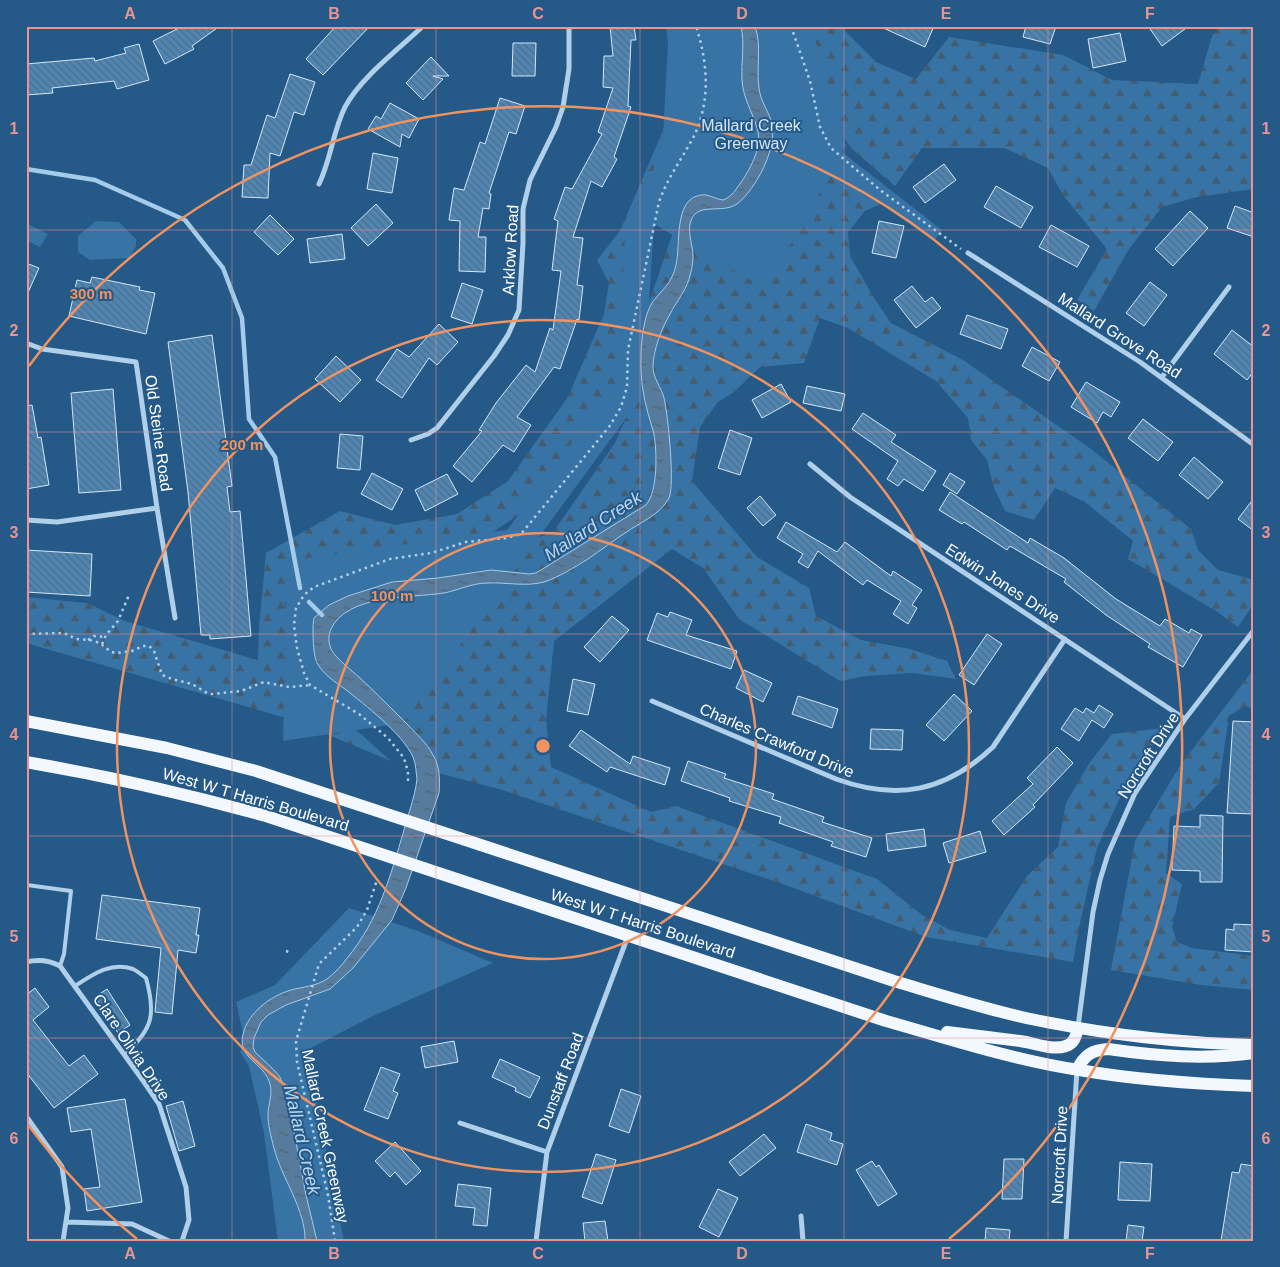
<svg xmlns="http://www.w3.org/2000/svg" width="1280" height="1267" font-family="Helvetica,sans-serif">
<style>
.forest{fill:url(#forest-firs)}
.park{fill:#3873a5}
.water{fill:url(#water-ripples);stroke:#a4cbea}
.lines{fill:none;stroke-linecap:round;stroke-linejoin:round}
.stream{stroke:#a4cbea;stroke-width:4.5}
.building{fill:url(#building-back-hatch);stroke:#d4e7f7}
.path{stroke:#b0cfe9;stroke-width:2.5;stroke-dasharray:2.5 4;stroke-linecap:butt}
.service{stroke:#b0cfe9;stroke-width:4}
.minor{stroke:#b0cfe9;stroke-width:5}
.primary{stroke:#f3f8fe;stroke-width:12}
.grid{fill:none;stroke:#ea9494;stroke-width:1;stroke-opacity:0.55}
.ring{fill:none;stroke:#f09361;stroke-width:2.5}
.labels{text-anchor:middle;stroke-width:4;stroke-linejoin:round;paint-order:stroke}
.park-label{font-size:16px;fill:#d4e7f7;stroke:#245988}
.street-label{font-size:16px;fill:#fff;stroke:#245988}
.water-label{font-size:18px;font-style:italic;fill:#bcd8f1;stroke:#245988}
.centre{fill:#f09361;stroke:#245988;stroke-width:2.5}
.ring-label{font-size:15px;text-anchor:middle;font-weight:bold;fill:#f09361;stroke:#245988;stroke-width:4;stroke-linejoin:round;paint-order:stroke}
.neatline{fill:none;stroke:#ea9494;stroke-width:2}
.grid-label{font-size:16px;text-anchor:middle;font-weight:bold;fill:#ea9494}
</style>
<defs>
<pattern id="forest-firs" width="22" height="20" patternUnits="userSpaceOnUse" patternTransform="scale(1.25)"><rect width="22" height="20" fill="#3873a5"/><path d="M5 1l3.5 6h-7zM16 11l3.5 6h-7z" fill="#445c70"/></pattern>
<pattern id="water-ripples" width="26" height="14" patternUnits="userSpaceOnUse" patternTransform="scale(1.25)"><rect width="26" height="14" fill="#567b9c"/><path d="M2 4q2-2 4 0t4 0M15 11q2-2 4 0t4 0" fill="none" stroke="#516474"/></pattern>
<pattern id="building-back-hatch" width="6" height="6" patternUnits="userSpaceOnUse" patternTransform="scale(1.25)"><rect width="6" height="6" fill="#5085b2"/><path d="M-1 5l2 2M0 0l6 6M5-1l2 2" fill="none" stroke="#4e6e89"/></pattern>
</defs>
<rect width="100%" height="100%" fill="#245988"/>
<path class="forest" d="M713,26l103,118 69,58 -20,9 -17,21 2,24 24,42 17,25 72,37 128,89 100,80 7,21 20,20 36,10v23l-16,24 -22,-16 -88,-52 5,-18 -48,-39 -30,-14 -21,32 -29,-9 -11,-23 -7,-28 -16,-20 -3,-22 -32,-37 -88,-53 -28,-10 -16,45 -44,4 -26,25 -16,10 -18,25 -8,54 65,76 52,31 7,28 45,24 49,9 37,12 9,18 -44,-6 -46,3 -26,5 -101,-62 -36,-51 -31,-19 -118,92 -8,79 5,47 100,45 25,-6 201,73 45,36 28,15 37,8 40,-62 31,-29 8,-44 24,-41 22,-28 52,-6 -36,52 -31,68 -17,75 -7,39 -147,-25 -143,-53 -284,-95 -76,-20 -86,-176 157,-37 60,-25 61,-88 29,-66 -4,-48 69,-202z
M799,26h44l3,6 30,30 40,17 33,-42 114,18 49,25 86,4 14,-48 8,-10h34v163l-57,8 -35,10 -33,42 -35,62 -17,-11 30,-51 -44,-54 -15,-27 -44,-20h-82l-27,38 -43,-37 -13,-17z
M673,107l-11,85 -43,193 -83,118 -43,29 -178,49 -30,21 11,86 39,23 56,50 -98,-41 -267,-77v-46l61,6 38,18 133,39 1,-34 7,-73 74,-42 55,14 62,-11 51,-33 60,-84 36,-83 5,-31 -12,-23 23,-29z
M1253,670l1,39 -9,-3 -16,10 -10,67 -25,26 -24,8 -4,56 16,11 -10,43 5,15 15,6 62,8v34l-53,-5 -90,-15 24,-129 44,-74z"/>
<path class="park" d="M666,26h145l35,120 -4,6 100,78 -8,11 -102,-71 -66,119 -112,-65 -11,171 -240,328 -120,18 4,-180 220,-31 110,-148 9,-163 36,-65 6,-110z
M96,221l23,1 17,17v7l-7,12 -39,2 -12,-8v-16z
M26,223l22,11 -8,13 -14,-7z
M349,908l69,23 75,32 -120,53 -66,34 37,191h-66l-14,-108 -15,-67 -9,-14 5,-10 -9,-40 39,-17z"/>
<path class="water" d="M741,26h14c7,21 1,41 4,62 1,13 10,23 13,36 5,25 -16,65 -35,80 -16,11 -42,-4 -47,20 -2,11 3,22 3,33 0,8 -2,15 -4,22 -4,13 -13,23 -19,35 -8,14 -17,36 -17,53 0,11 8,20 11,31 4,16 11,87 5,100 -9,17 -30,25 -44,35 -12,8 -24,17 -37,26 -13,8 -29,18 -44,23 -19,5 -38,0 -56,1 -16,0 -29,7 -44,10 -32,5 -97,1 -113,36 -3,7 -3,14 1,22 5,8 20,20 28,27 16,15 32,31 48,47 9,10 19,18 25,30 7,12 7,24 6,38l-33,95 -14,32 -39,48 -12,11 -11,10 -44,16 -18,10 -7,7 -7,16 -1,9 2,5 19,18 6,7 4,11 6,23 16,84 11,46h-12c1,-31 -24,-64 -31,-93 -3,-11 -6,-23 -6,-33 0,-12 6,-22 1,-34 -6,-18 -32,-23 -26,-47 5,-21 27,-38 48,-44 11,-3 26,-4 36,-11 8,-6 15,-14 21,-22 31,-38 42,-80 56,-127 4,-16 11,-33 13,-51 -1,-7 -1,-15 -4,-22 -11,-24 -48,-52 -68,-68 -10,-7 -22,-15 -28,-26 -4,-7 -5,-37 -3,-45l15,-13 19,-9 44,-14 46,-4 53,-8 38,4 7,-1 110,-68c12,-14 11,-53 8,-71 -4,-14 -9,-29 -11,-44 -4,-22 -3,-68 9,-87 10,-14 20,-19 24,-38 5,-20 -3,-66 25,-70 8,-1 14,4 22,5 9,-3 13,-11 19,-19 9,-14 21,-35 15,-53 -5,-17 -14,-30 -15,-48 -1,-18 3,-36 -1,-54z"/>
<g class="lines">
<path class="stream" d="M26,169l69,11 90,40 38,48 19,50 7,101 26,38 25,131
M309,602l13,13"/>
</g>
<path class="building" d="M183,26h37l-28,20 2,3 -29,15 -12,-23z
M336,26h34l-47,49 -17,-16z
M610,26h24l2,14h-5l-3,66 3,1 -17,50 3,2 -15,28 -11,-6 -18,56 10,1 -6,47 6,1 -4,34 -2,-1 -17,50 -6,-2 -37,50 14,8 -17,27 -11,-7 -31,37 -19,-16 29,-35 -3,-1 17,-27 30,-38 9,7 15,-44 3,2 8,-59 -9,-1 6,-49 -4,-2 11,-32 7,2 30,-55 -4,-2 15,-44 -10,-1 1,-31h9z
M879,26h55l-9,21z
M1026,26h30l-6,18 -27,-7z
M1148,26h41l-27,20z
M1120,33l6,28 -33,7 -5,-29z
M513,43h23l-1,33h-23z
M139,44l10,36 -32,9 -3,-8 -62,7 1,5 -27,2v-31l68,-6 1,3 31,-8 -2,-5z
M431,57l18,19h-16l10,3 -20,21 -17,-17z
M290,74l25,8 -11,33 -10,-3 -14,44 -10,-3 -2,45 -26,-1 2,-32h7l16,-50 8,3z
M500,98l25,8 -9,28 -7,-2 -20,61 2,1 -2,15 -6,-1 -5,29h8l-1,35 -26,-1 1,-50 -11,-1 5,-32 10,2 16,-48 5,2z
M390,103l29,16 -10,19 -7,-4 -2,13 -32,-18 8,-13 5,3z
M373,153l25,5 -6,35 -25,-4z
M944,164l12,16 -31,23 -12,-16z
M996,186l37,21 -12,21 -37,-21z
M376,204l17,19 -25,23 -17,-18z
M1235,206l19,7v24l-27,-9z
M1190,211l18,17 -35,38 -18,-17z
M270,215l24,24 -16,16 -24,-23z
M879,221l25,5 -8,32 -24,-5z
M1051,225l38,21 -12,21 -38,-20z
M342,234l3,25 -35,4 -3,-24z
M26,263l13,5 -13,29z
M92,277l48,10 -1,3 16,3 -9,41 -77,-18 8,-36 13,3z
M1150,282l17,13 -23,31 -18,-13z
M462,283l21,7 -11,34 -21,-7z
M912,286l13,16 7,-5 9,11 -25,20 -22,-28z
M967,315l41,14 -7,20 -41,-15z
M439,324l19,18 -21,23 -8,-7 -27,40 -26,-18 21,-31 12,8z
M1232,330l22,17v24l-7,9 -33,-26z
M212,335l20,151 -5,1 3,25 10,-1 11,125 -41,3v-4h-9l-13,-143 -20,-150z
M1032,347l28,15 -11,19 -27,-15z
M336,356l25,24 -21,22 -25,-23z
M1086,382l34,20 -9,15 -8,-5 -6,11 -26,-16z
M781,384l10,18 -29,16 -10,-18z
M807,386l38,8 -4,17 -38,-8z
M113,389l8,101 -42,3 -8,-100z
M32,405l6,33 3,-1 8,48 -23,4v-83z
M863,413l33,22 -5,7 45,29 -13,20 -19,-12 -6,7 -11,-7 11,-18 -46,-32z
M1143,419l30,23 -15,19 -30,-23z
M730,430l22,8 -12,37 -22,-7z
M340,434l23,2 -3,34 -23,-2z
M1194,457l29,25 -15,17 -29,-24z
M372,473l31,16 -11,21 -31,-16z
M950,473l15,9 -8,12 -14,-9z
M447,474l11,20 -33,17 -10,-21z
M950,492l78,51 2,-5 34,20 52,41 44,27 5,-7 24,14 2,-4 11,6 -19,32 -35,-20 2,-3 -44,-29 -42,-33 2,-3 -56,-33 -3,4 -43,-28 -2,2 -23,-14z
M760,496l16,19 -13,11 -16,-18z
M1254,498v33l-16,-12z
M786,522l51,30 8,-10 46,34 2,-5 29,19 -10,15 5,3 -9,16 -15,-10 8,-13 -34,-21 -4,5 -45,-34 -10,17 -10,-6 5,-8 -26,-16z
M26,550l66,4 -2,42 -64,-4z
M670,612l22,8 -6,15 51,16 -6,18 -84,-29 10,-27 11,4z
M612,616l17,14 -29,32 -16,-15z
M987,634l15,10 -28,41 -15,-10z
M744,670l28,13 -9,19 -27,-14z
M573,679l22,5 -7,31 -21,-4z
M954,694l18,17 -28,30 -18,-16z
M798,696l40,13 -6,19 -40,-14z
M1099,705l14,9 -9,14 -12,-8 -13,21 -18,-12 14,-21 8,5 3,-5 8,5z
M1233,721l21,1v92l-27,-1z
M871,729l32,1 -1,20 -32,-1z
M581,730l49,34 3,-8 37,12 -5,17 -55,-18 -3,5 -38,-26z
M1057,747l16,16 -40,42 2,2 -31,28 -12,-14 41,-37 -6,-6z
M688,761l38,13 -2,4 50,16 -2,5 52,18 -2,5 50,16 -6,19 -35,-11 2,-4 -54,-19 2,-6 -52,-16 1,-3 -49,-17z
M1200,815l23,1 -1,66h-22v-11l-28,-1 2,-44 26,1z
M924,829l2,17 -38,5 -2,-17z
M980,831l6,21 -37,11 -6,-20z
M102,895l98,13 -4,27h3l-3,18 -18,-3 -6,64 -17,-2 6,-64 -65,-9z
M1234,924l20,1v27l-29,-2 1,-21 8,1z
M35,988l14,19 -16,13 36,46 15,-11 14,19 -44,34 -28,-36v-77z
M107,989l23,36 -12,8 -23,-36z
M454,1041l4,21 -33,6 -4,-21z
M500,1059l40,18 -10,21 -15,-7 1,-3 -24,-11z
M381,1067l19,7 -7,17 5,2 -10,26 -24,-9z
M621,1089l20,7 -12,37 -20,-7z
M125,1099l17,103 -55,9 -3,-22 16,-2 -9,-58 -20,3 -4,-24z
M183,1101l12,45 -16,5 -13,-45z
M806,1124l26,9 -2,7 13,4 -6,21 -40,-13z
M764,1134l12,14 -36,28 -11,-14z
M395,1142l26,29 -15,14 -11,-13 -5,5 -15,-16z
M596,1154l20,6 -14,44 -20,-7z
M1004,1159h20l-2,40h-20z
M872,1161l4,6 3,-2 18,29 -19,12 -22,-36z
M1120,1162l32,2 -2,37 -32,-1z
M1241,1164l13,2v75h-33l11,-69 7,1z
M458,1184l33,4 -4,38 -14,-1 2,-17 -20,-2z
M718,1189l20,9 -19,39 -20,-10z
M605,1221l3,20h-23l-2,-18z
M1128,1225l16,2 -2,14h-16z
M986,1228l24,2 -1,11h-24z"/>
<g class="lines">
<path class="path" d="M791,26l19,55 10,46 11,21 49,42 81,59
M26,634l38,-1 12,6 14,1 10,3 11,9 6,1 15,-2 11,-5h6l5,5 8,24 10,4 20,5 15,9 5,1 29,-3 23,-9 25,5 21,-2
M88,640l6,-4 11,1
M102,644l4,-9 12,-14 11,-26
M408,781v-9l-4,-14 -16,-20 -29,-24 -49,-29 -6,-12 -7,-25 -3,-23 2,-17 8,-13 10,-8 76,-28 41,-6 35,-11 40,-4 15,-4 88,-107 12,-20 6,-20 1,-37 31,-148c8,-23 22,-42 34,-64 18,-36 15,-75 3,-112
M286,951l6,2
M335,1241l-7,-46 -31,-133 -1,-21 23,-77 38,-37 10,-17 10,-30"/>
<path class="service" d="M26,889l1,-4 44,6 -7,63 -4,12
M75,986c17,-11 36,-25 58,-17 4,2 9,6 13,9 10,36 7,51 -21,76"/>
<path class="minor" d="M319,184c12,-25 14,-53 26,-77 15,-29 54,-58 78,-81
M968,253l172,109 114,83
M26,343l16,6 94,13 21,146 18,110
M1162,377l67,-90
M411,440l17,-6 9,-6 57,-72 14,-21 11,-25 4,-67v-34l7,-29 26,-53 7,-20 6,-38v-43
M810,464l40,33 335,222
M26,520l31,2 100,-14
M652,701l184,78c61,22 109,13 157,-32l72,-108
M26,962c13,-3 23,-2 34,4l84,116 15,22 27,83 3,33 -7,21
M1078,1027l15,-115 7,-32 8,-26 27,-61 50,-74 69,-89
M26,1116l36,51 6,41 -5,33
M460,1123l87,29
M801,1216l2,25
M66,1222l66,2 37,17
M536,1241l11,-89 81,-216
M1066,1241l11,-171"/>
<path class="primary" d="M26,721l141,27 89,23 638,210c44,13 88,27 132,37 75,16 152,25 228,27
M26,762c82,14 161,32 240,54l620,205c64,18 127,39 193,49 58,10 116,14 175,16
M947,1032c24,3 49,6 73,9 15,2 32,10 46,5 9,-3 10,-11 12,-18
M1077,1070c7,-15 15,-20 31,-21 49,7 97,11 146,4"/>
</g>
<path class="grid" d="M232,26v1215M436,26v1215M640,26v1215M844,26v1215M1048,26v1215M26,230h1228M26,432h1228M26,634h1228M26,836h1228M26,1038h1228"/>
<g class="ring">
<circle cx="543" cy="746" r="213"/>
<circle cx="543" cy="746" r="426"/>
<path d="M137 1239A639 639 0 0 1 29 1126M29 366A639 639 0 1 1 949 1239"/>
</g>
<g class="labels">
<g class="park-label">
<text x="751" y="131">Mallard Creek<tspan x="751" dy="18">Greenway</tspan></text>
</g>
<g class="street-label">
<text transform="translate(510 250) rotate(-87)" y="6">Arklow Road</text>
<text transform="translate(1120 335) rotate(33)" y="6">Mallard Grove Road</text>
<text transform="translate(159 433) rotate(82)" y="6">Old Steine Road</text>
<text transform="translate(1003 583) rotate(33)" y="6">Edwin Jones Drive</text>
<text transform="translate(777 740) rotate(23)" y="6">Charles Crawford Drive</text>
<text transform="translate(1148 755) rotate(-57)" y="6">Norcroft Drive</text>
<text transform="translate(256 799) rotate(16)" y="6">West W T Harris Boulevard</text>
<text transform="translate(643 923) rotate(18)" y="6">West W T Harris Boulevard</text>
<text transform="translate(132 1047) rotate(56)" y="6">Clare Olivia Drive</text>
<text transform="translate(560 1081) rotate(-69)" y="6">Dunstaff Road</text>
<text transform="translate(326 1136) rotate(78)" y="6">Mallard Creek Greenway</text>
<text transform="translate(1059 1155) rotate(-87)" y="6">Norcroft Drive</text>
</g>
<g class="water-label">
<text transform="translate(593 526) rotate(-33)" y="6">Mallard Creek</text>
<text transform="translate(302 1140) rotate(77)" y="6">Mallard Creek</text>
</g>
</g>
<circle cx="543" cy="746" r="8" class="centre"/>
<g class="ring-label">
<text x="91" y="299">300 m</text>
<text x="242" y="450">200 m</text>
<text x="392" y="601">100 m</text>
</g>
<rect width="1280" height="1267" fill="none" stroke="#245988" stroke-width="55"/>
<rect x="28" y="28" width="1224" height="1212" class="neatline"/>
<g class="grid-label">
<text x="130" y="19">A</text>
<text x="334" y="19">B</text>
<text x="538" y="19">C</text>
<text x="742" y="19">D</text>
<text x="946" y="19">E</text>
<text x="1150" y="19">F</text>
<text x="14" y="134">1</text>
<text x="1266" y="134">1</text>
<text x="14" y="336">2</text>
<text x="1266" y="336">2</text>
<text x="14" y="538">3</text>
<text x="1266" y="538">3</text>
<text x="14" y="740">4</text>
<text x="1266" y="740">4</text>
<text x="14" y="942">5</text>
<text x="1266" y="942">5</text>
<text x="14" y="1144">6</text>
<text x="1266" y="1144">6</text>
<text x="130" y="1259">A</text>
<text x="334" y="1259">B</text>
<text x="538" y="1259">C</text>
<text x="742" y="1259">D</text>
<text x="946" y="1259">E</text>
<text x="1150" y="1259">F</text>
</g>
</svg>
